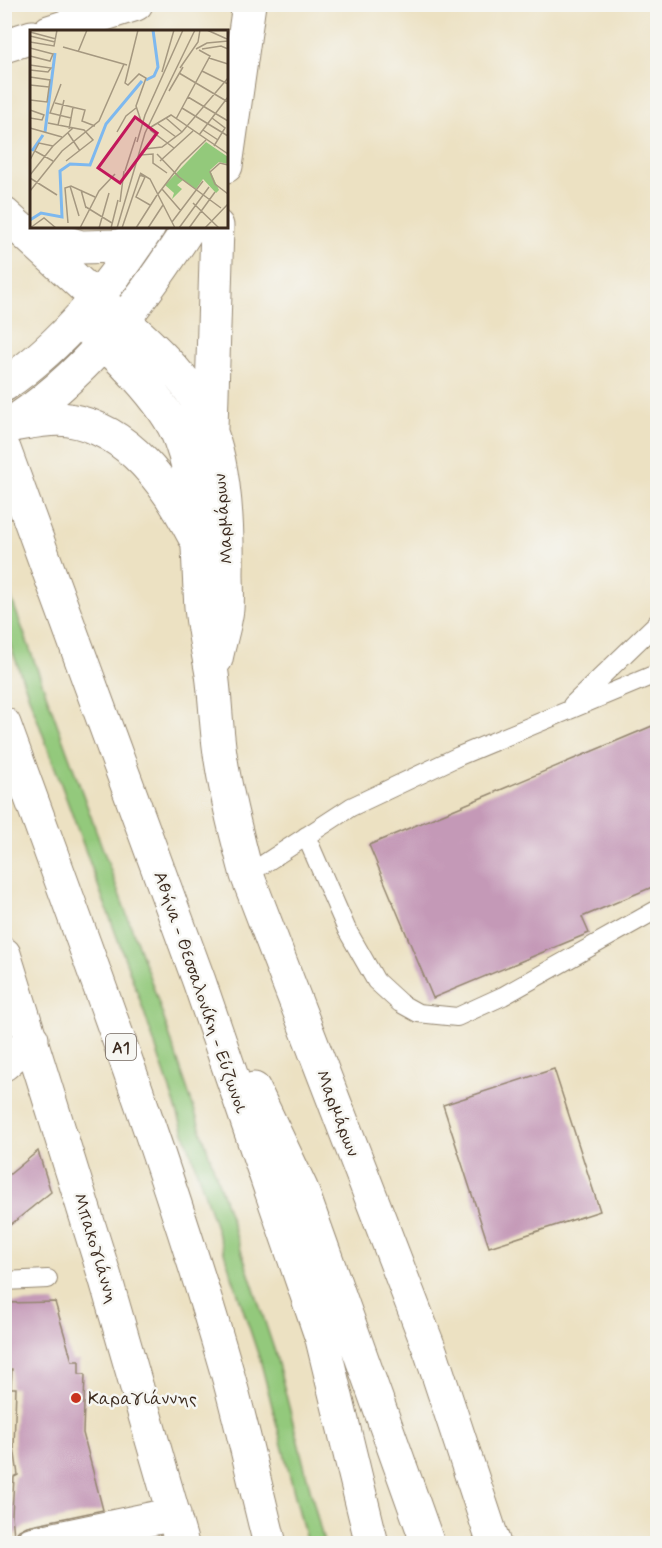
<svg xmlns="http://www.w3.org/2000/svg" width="662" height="1548" font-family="Mynerve,sans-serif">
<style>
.green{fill:#93c97b;stroke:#677a4c;stroke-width:1.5}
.building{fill:#c499b7}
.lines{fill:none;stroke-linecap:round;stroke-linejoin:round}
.service-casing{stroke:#948670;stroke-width:20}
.minor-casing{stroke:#948670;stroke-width:35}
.secondary-casing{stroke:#948670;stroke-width:35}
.motorway-casing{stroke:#948670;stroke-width:35}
.service{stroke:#fff;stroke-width:18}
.minor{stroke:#fff;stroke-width:33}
.secondary{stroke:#fff;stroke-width:33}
.motorway{stroke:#fff;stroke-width:33}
.poi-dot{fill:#c8321e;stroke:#f6f6f2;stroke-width:2}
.labels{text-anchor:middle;stroke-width:5;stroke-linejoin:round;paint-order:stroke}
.shield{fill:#f6f6f2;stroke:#73675e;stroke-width:1.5}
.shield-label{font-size:16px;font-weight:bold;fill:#3b2a1e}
.street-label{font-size:18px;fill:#3b2a1e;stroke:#f6f6f2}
.poi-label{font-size:18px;fill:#3b2a1e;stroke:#f6f6f2;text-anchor:start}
.inset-river{fill:none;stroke:#7db8ef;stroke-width:3}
.inset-road{fill:none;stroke:#a59880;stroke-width:1.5}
.view{fill:#c2185b;fill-opacity:0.15;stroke:#c2185b;stroke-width:3}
.inset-edge{fill:none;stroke:#3b2a1e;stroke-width:3}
</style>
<rect width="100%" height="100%" fill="#f6f6f2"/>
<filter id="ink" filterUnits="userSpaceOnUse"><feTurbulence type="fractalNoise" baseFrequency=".0167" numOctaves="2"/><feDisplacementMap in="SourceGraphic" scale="12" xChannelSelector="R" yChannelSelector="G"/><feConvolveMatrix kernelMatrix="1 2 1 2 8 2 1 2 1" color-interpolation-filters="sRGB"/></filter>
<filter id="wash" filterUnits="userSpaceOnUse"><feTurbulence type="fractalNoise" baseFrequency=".008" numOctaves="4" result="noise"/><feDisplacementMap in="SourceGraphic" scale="24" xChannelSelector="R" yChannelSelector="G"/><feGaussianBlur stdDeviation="1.35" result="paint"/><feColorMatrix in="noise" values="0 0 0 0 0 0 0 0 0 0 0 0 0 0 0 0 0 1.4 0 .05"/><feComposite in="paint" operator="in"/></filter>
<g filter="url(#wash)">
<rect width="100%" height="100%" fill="#ece1c2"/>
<path class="green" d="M5,581l150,411 120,360 49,191h-17l-46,-180 -121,-363 -135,-369z"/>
<g id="blocks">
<path class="building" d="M657,724v161l-75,32 7,16 -156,65 -64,-153z
M554,1069l46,142 -111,36 -46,-142z
M38,1151l13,41 -47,38v-51z
M55,1302l17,59h7v13h6l-2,59 20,77 -76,16 -8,4 -5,6 -2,-21 2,-38 4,-2 -4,-28 2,-59h-5l1,-19h-4l-4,-27v-39z"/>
</g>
</g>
<g filter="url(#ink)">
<use href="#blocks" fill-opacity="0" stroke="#948670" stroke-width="1.5"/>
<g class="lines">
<defs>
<path id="service" d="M572,705l86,-83
M306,836l41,94 29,51 24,22 18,10 39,4 46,-21 155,-87
M247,875l104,-68 108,-51 199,-83
M4,1281l44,-2"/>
<path id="minor" d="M49,32l87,-28
M4,46l28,-9
M4,954l101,323 77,267
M4,1064l28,-25
M31,1544l143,-30"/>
<path id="secondary" d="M226,166l23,-162
M96,298c33,27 82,68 102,105 27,47 30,116 29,170 0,12 1,24 0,36 -2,17 -8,34 -11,50
M78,320c32,27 88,81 102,120 20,54 17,111 21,167 2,22 7,44 11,67 4,28 4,57 9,86 6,39 16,77 26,115l184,478 63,191
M4,385c60,-41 105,-98 145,-159
M13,425c18,-3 38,-8 56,-5 61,10 99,66 125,116
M4,428c80,-49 136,-124 186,-202
M211,428l6,-202"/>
<path id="motorway" d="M4,214l92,84
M28,231l53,16 37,-1 22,-7
M4,449l195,532 123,358 50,205
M4,724c78,215 160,429 223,648 16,56 28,114 43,172
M254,1089l47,99 127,356"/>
</defs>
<use href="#service" class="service-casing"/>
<use href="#minor" class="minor-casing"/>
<use href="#secondary" class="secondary-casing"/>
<use href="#motorway" class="motorway-casing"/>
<use href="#service" class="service"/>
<use href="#minor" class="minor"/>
<use href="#secondary" class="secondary"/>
<use href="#motorway" class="motorway"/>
</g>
</g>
<circle class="poi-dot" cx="76" cy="1398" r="6"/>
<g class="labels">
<rect class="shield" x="106" y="1034" width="30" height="26" rx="4.5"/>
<g class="shield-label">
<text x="121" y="1053">Α1</text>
</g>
<g class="street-label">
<text transform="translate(223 519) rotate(-95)" y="6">Μαρμάρων</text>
<text transform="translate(201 992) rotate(71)" y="6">Αθήνα - Θεσσαλονίκη - Εύζωνοι</text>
<text transform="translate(338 1113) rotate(69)" y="6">Μαρμάρων</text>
<text transform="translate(96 1248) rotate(73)" y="6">Μπακογιάννη</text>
</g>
<g class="poi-label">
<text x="88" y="1404">Καραγιάννης</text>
</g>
</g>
<g transform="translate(30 30)">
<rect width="198" height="198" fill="#ece1c2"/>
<path d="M176,112l22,15v7l-9,-2 -9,8 9,20 -3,3 -13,-14 -7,10 -13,-9 -6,5 5,4 -10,10 2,-6 -9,-8z" fill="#93c97b"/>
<path class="inset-river" d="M116,50l8,-4 4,-9 -5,-37M15,102l10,-79M2,121l11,-16M0,190l11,-7 21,4 -2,-46 10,-7 20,1 16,-41 36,-43"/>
<path class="inset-road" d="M108,0l-13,53 3,2 11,-11 7,4 -10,28 5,15M177,0l20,9M0,2l26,7M0,6l25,6M0,12l24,4 3,-16M33,17l64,18M0,18l23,6 -3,7 -20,-5M166,19l11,-6 21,-2M172,19l19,-3 7,3M48,22l9,-22M179,28l19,6M0,35l21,3 -3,4 -18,-2M150,38l18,-26 2,-12M172,41l26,13M132,42l12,-42M149,43l49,29M0,47l20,3 -3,22 -17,-2M31,54l-11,29 21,5M0,55l19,2M139,61l14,-24M158,67l40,24M25,73l30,7 -3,11 13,5M152,78l46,28M0,80l14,5 -2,5 -12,-2M136,88l16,14M182,88l13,10 -11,18M146,89l34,-63 -11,-6M18,93l36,7 9,10 -27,21M127,93l19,14M28,95l6,-25M121,97l20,-12 57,39M0,98l32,9M39,99l4,-22M120,100l24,18M173,100l15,10M87,102l9,-16 10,-8M38,103l12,18M169,105l29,-38M107,112l8,-27 38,-85M114,119l18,-2 20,-15 46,-54M5,121l18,10M113,121l-2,4 12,-1v9l14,10M127,124l22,23 42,31M0,130l9,-17 14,3M130,131l33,-30M198,135l-8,-2 -10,9 5,12 13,10M95,141l11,-34M110,143l10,6 25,49M0,145l23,-29 20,-18M0,148l27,17M40,156l9,30M132,159l19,22M51,160l5,18M0,161l32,-40 37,-30 25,-57M128,164l23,-30 25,-24M90,172l4,-31M163,173l26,25M56,177l26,16M142,192l31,-41M38,193l-3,-35 6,-2 24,11M0,198l14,-10 12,10M50,198l19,-37 16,-17M69,198l10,-35M81,198l7,-28M87,198l28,-95 50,-103M92,198l18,-53 5,2 -9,20 14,8M106,198l21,-33M118,198l15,-23M149,198l30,-41M159,198l26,-36M175,198l23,-24"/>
<path class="view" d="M105,87l22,16 -37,50 -22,-15z"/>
<rect width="198" height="198" class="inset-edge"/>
</g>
<rect width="662" height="1548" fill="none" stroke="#f6f6f2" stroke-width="24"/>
</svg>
